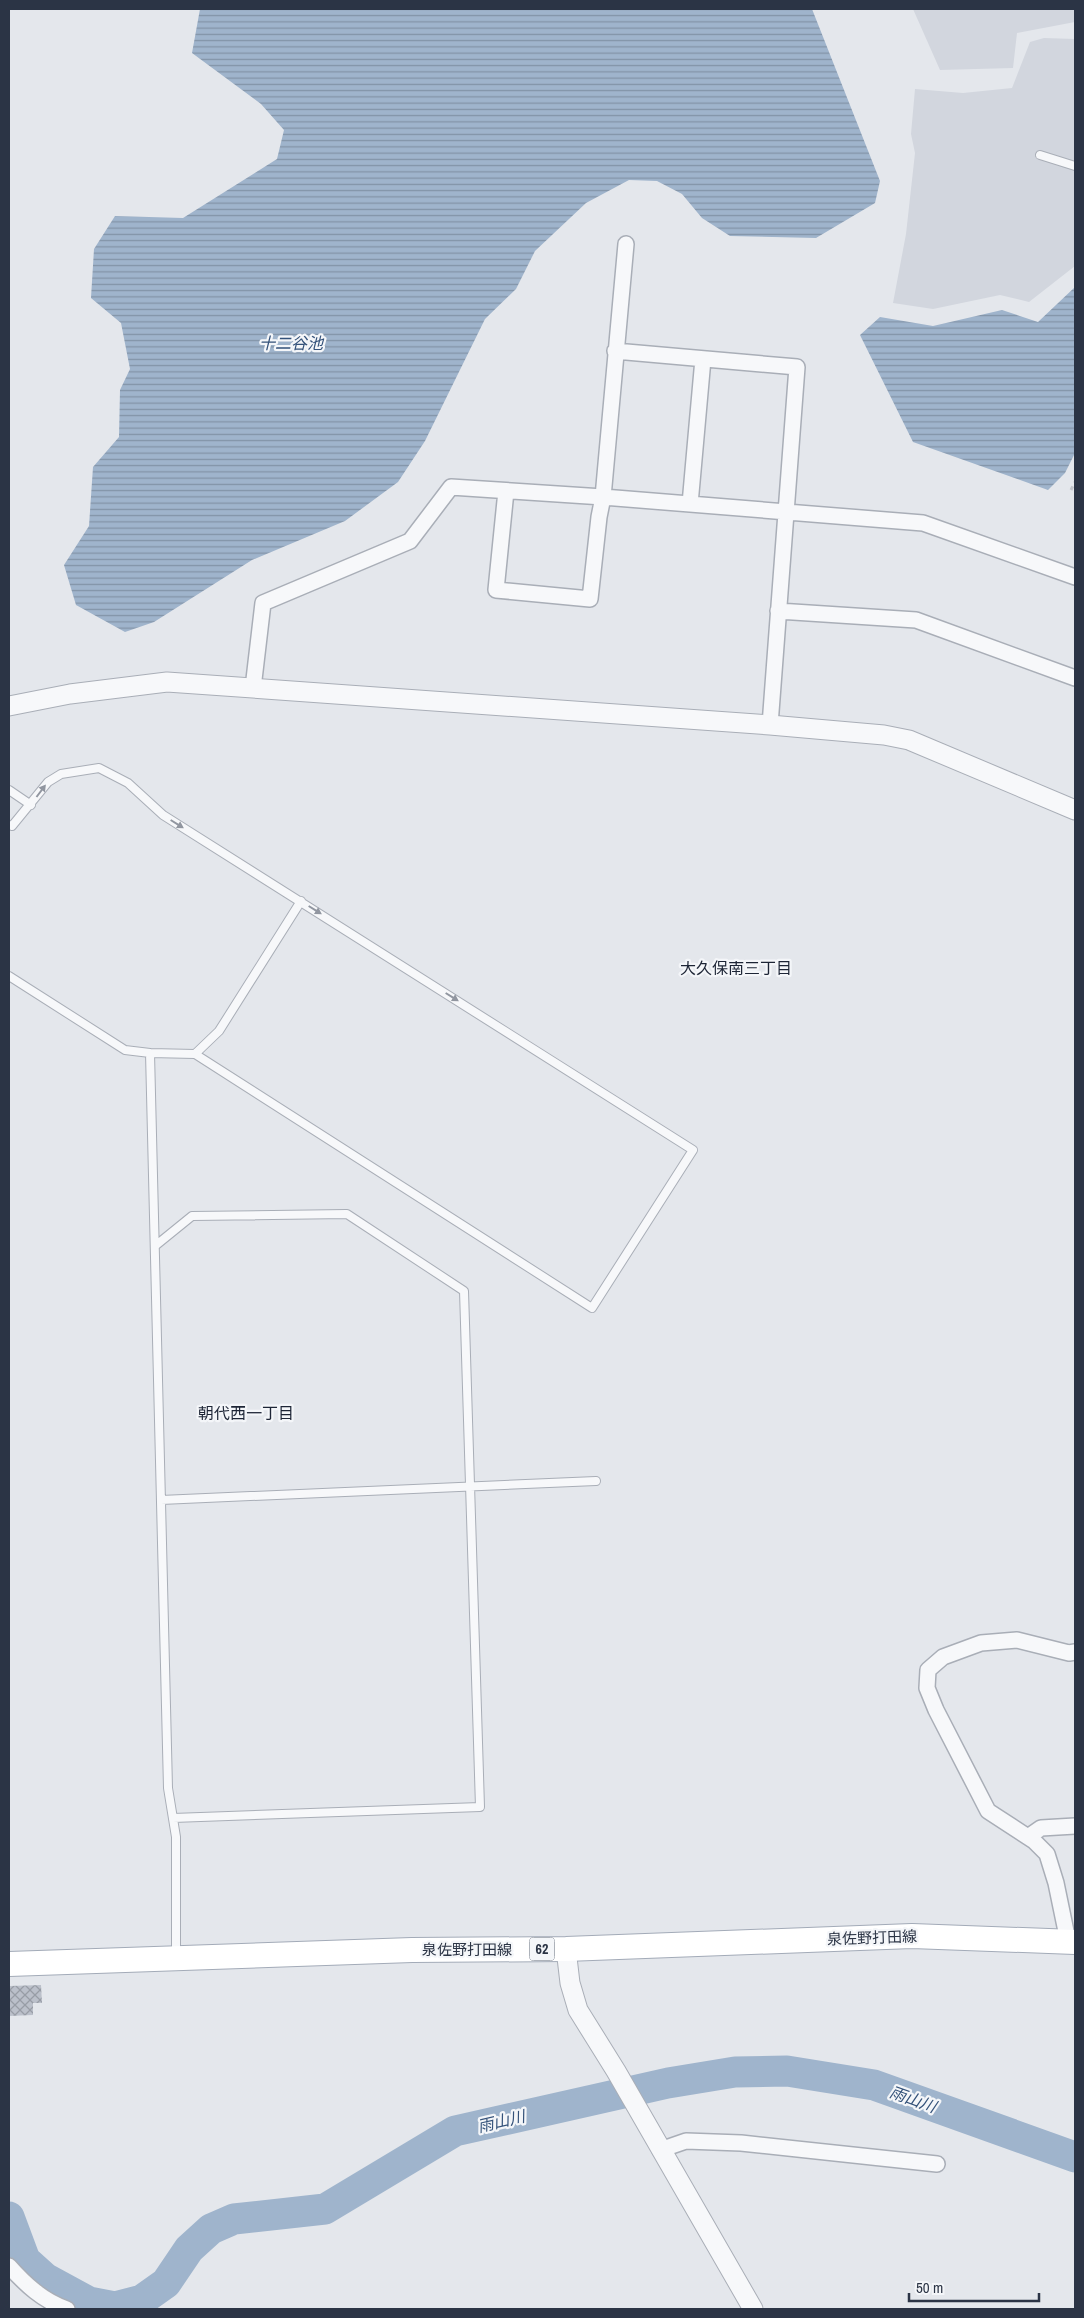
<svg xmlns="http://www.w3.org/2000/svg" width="1084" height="2318" font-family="'Archivo Narrow','Noto Sans JP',sans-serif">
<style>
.built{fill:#d2d6de}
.water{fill:url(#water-rules)}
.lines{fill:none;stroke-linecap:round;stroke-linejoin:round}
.river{stroke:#9fb4cc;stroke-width:31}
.building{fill:url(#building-cross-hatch)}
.service-casing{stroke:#a9aeb7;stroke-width:10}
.minor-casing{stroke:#a9aeb7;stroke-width:18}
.tertiary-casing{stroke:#a9aeb7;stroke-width:21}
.primary-casing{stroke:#a3abb8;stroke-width:26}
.path{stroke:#c2c5cb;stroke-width:3;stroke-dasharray:4 4;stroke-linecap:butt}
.service{stroke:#f7f8fa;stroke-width:8}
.minor{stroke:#f7f8fa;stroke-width:15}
.tertiary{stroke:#f7f8fa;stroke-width:19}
.primary{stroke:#fff;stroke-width:24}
.oneway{fill:#9196a0}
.labels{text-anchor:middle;stroke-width:4.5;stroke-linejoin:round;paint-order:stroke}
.shield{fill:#f4f6f9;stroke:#676e7b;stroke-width:1}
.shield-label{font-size:14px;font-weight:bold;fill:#2b3445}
.street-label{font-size:15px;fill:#2b3445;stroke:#f4f6f9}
.water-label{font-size:16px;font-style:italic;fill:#34527a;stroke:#f4f6f9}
.neighbourhood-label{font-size:16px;fill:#1d2536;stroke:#f4f6f9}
</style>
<defs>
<pattern id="water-rules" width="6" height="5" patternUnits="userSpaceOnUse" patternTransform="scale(1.25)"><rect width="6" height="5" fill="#9fb4cc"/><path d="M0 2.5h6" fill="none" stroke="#8293a7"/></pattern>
<pattern id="building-cross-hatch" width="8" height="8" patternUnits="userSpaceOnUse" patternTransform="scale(1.25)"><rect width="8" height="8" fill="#bbc0ca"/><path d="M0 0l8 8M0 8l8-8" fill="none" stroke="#989da6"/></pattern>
</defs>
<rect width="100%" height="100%" fill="#e4e7ec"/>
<path class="built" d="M913,9h162v13l-58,11 -4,35 -73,2z
M1044,38l31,1v227l-46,36 -29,-7 -67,14 -40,-6 13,-69 9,-81 -4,-19 4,-45 48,4 49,-5 18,-46z"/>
<path class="water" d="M200,9h612l68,172 -5,22 -59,35 -86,-2 -28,-18 -20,-24 -25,-13 -28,-1 -43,23 -51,48 -19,38 -31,30 -60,122 -27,41 -53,39 -93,39 -98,62 -29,10 -49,-27 -12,-40 25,-39 4,-59 26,-30 1,-47 10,-21 -9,-46 -30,-25 3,-49 21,-33 68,2 94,-59 7,-29 -23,-26 -69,-51z
M1075,287v166l-10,20 -17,17 -135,-48 -53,-107 20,-18 53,9 69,-16 36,12z"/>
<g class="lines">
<path class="river" d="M9,2217l16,43 20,18 44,24 26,5 27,-7 24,-17 23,-34 22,-20 23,-10 91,-10 130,-78 213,-48 67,-11 52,-1 87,14 201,72"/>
</g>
<path class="building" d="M41,1985l1,18h-9v12l-24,1v-30z"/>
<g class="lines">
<defs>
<path id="service" d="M1040,155l35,11
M9,790l22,15
M9,825l3,1 36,-44 13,-8 38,-6 29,15 35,32 530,335 -101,158 -397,-254 -45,-1
M9,976l116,74 25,3 18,735 8,49v118
M195,1054l24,-23 82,-130
M155,1246l37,-30 155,-2 117,77 16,516 -307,11
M161,1500l435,-19"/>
<path id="minor" d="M626,244l-23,253 320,26 152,54
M615,351l182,16 -27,358
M690,504l13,-145
M778,611l138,9 159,58
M253,688l10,-85 147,-62 41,-54 152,10 -4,20 -9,82 -94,-9 10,-99
M1028,1837l13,-9 34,-2
M1068,1941l-12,-58 -9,-29 -13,-13 -46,-30 -52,-101 -9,-22 1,-18 15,-13 38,-14 36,-3 52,13 6,-1
M660,2150l26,-9 55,2 196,21
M9,2266c16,18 34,35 58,43"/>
<path id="tertiary" d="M9,706l61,-12 97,-12 603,43 114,10 25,5 166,70
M566,1949l4,34 8,27 38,61 137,238"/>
<path id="primary" d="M9,1964l403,-14 154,-1 346,-13 163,6"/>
</defs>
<use href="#service" class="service-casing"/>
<use href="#minor" class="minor-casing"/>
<use href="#tertiary" class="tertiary-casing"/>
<use href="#primary" class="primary-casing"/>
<path class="path" d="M1071,490l4,-8"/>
<use href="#service" class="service"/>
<use href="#minor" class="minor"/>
<use href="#tertiary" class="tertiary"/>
<use href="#primary" class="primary"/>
</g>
<defs><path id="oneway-solid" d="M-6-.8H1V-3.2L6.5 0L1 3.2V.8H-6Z" transform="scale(1.25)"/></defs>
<g class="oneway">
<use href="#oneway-solid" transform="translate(41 791) rotate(-53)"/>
<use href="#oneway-solid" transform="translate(177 824) rotate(32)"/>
<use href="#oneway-solid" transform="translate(315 910) rotate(32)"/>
<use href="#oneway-solid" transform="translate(452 997) rotate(32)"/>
</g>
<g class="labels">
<rect class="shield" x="529.5" y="1937.5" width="25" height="23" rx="4"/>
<g class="shield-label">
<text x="542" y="1954">62</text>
</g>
<g class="street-label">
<text transform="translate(872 1938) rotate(-2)" y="5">泉佐野打田線</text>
<text x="467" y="1955">泉佐野打田線</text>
</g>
<g class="water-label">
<text x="291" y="349">十二谷池</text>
<text transform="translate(913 2099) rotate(20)" y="6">雨山川</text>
<text transform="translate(501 2121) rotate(-13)" y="6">雨山川</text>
</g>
<g class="neighbourhood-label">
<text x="736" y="974">大久保南三丁目</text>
<text x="246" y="1419">朝代西一丁目</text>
</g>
</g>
<rect width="1084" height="2318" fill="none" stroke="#2b3445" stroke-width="20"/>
<path d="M909 2293v8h130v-8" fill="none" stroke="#2b3445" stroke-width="2.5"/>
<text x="916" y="2293" font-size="15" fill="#2b3445" stroke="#f4f6f9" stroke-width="4" paint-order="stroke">50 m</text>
</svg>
